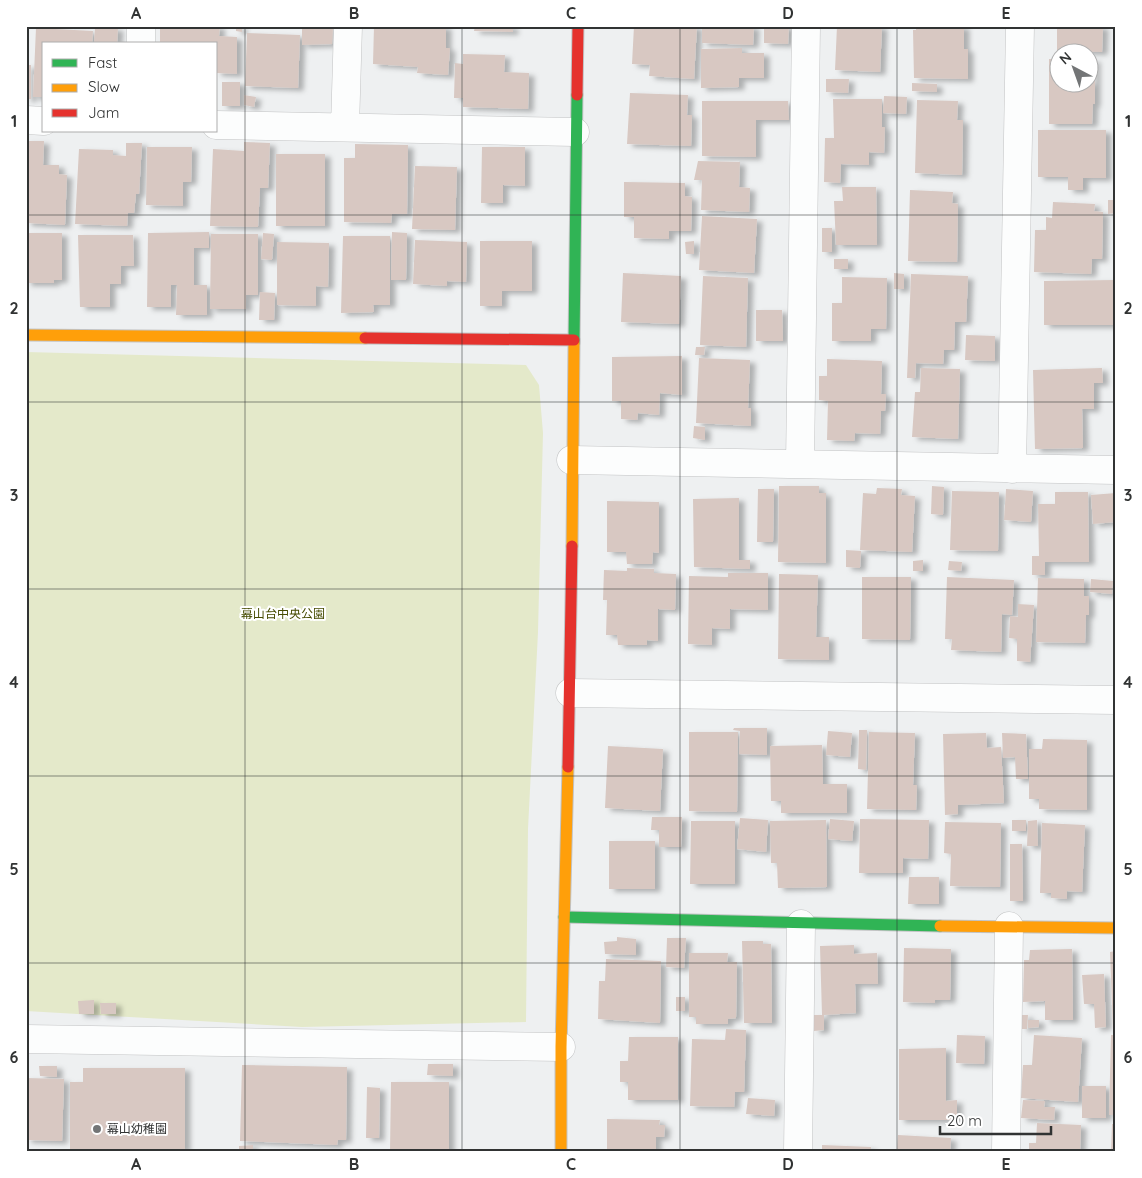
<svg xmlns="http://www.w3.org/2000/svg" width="1142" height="1178" font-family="Quicksand,'Noto Sans JP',sans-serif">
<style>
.green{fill:#e4e9ca}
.building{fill:#d8c8c2;filter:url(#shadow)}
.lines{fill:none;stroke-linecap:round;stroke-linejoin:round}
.street-casing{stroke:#c2c3c4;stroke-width:29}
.fast-casing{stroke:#c2c3c4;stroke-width:13}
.slow-casing{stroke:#c2c3c4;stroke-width:13}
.jam-casing{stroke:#c2c3c4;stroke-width:13}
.street{stroke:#fcfdfd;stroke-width:28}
.fast{stroke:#30b455;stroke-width:11}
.slow{stroke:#ff9f0a;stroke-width:11}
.jam{stroke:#e5322d;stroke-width:11}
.grid{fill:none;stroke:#313333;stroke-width:1;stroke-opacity:0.55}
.poi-dot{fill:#737576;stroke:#fff;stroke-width:2}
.labels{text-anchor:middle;stroke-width:4;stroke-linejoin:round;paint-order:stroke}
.park-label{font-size:12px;fill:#464b01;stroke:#fff}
.poi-label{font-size:12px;fill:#313333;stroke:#fff;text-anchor:start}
.neatline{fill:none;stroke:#313333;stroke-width:2}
.grid-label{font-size:16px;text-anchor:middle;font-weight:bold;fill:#313333}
</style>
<defs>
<filter id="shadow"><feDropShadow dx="5.5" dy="3" stdDeviation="2.5" flood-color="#0004"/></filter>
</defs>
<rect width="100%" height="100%" fill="#eef0f1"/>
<path class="green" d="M26,352l500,13 13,20 4,48 -5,199 -10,197 -2,193 -224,5 -276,-16z"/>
<path class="building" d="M160,26h60l-1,10 18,1v37l-21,-1v-29h-56z
M236,26h6v6l-6,-1z
M374,26h72v22h4l-2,27 -31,-2 1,-6 -45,-3z
M475,26h38v6l-39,-1z
M634,26h63l-3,53 -45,-3 1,-11 -18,-1z
M702,26h52l-1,19 -51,-2z
M764,26h25l-1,18 -24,-1z
M837,26h45l-2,46 -45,-2z
M916,26h48v23h4v30l-54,-1 -1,-48h3z
M1057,26h46l-1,26 -45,-1z
M95,27l23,1 -1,16h-23z
M302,27l31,1 -1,16 -30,1z
M36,28l57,3 -1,13h-48v53h-11z
M247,33l53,2 -2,53 -53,-2z
M742,48v5h22v25h-25v9l-38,1v-39z
M463,54l42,1 -1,17 25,1 -1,36 -65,-2v-9h-9l1,-35 8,1z
M1049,59h11v23h30v-23h5v45h-2l-1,20h-43z
M26,65h5v34h-5z
M826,79h23l-1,14 -22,-1z
M222,82h18v24h-18z
M912,83l25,1v8l-25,-1z
M630,93l58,2 -1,20h5l-1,31 -64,-2z
M244,95l12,2 -2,10 -10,-2z
M884,96l23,1 -1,17 -23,-1z
M833,99h49v28h3l-1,26 -15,-1v13l-28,-1 -1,19 -16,-1 1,-44h9z
M917,100l41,1 -1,19h6l-1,55 -47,-2z
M702,101h86l1,19h-33v37l-54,-1z
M1038,130h68v48h-23v12h-15v-13h-30z
M26,141h18l-1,24h16v9l8,1 -2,50 -39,-2z
M244,142l26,1 -2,45h-8l-2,39 -48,-1 3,-77 31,2z
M126,143h16l-3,51h-3l-2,19h-6l-1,13 -52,-2 4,-75 34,1v5l13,1z
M355,144l53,1 -1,69h-15l-1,9 -47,-1v-64h11z
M147,147h45l-1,35h-8v24l-37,-1z
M482,147h43v39l-22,-1v18h-22z
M276,154h49v72h-49z
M698,161l42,1 -1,25 11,1 -1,24 -48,-2 1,-30h-8z
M415,166l42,1 -2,63 -43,-1z
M624,182l61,1v13l7,1 -1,34h-22v8l-35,-1v-21h-10z
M842,187h34l1,58h-41l-2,-44h9z
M910,190l43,2 -1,11 6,1 -1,58 -49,-1z
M1108,200h8v13l-8,1z
M1053,202l42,2 -1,7 9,1 -1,47h-10l-1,15 -57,-2 1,-42h11v-13l6,1z
M702,216l55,3 -3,54 -55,-3z
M822,228h10v24h-10z
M209,232v16h-15v37h13v30h-31l1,-30h-6v22h-24l1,-74z
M392,232l15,1 -1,47h-15z
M26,233h36v47h-8v3h-28z
M263,233l11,1 -2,26 -11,-1z
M211,234h47v61h-12v14h-36z
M78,235h55l1,31h-13v18h-11v23h-30z
M343,236h47v69h-17l1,7 -33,1z
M415,240l52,2 -1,40 -19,-1v5l-34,-2z
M480,241h52v50h-30v15h-22z
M694,241v13h-8l-1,-12z
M277,242l52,1 -1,44 -12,-1v20l-39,-1z
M834,259h14v10h-14z
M623,273l58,3 -2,48 -58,-2z
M894,273l10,1v15h-10z
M911,274l57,2 -2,46h-11l-1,28h-10l-1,14 -27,-1 -1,15h-8z
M703,276l45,2 -2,69 -46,-2z
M842,277l45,1 -1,51h-15v12h-39v-38h10z
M1116,280v45h-72v-44z
M260,292l15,1 -1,27h-15z
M756,310h26l1,31h-27z
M966,335l29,1v25l-30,-1z
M696,347h9l-1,8h-9z
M682,356v39l-22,-2 -1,22 -21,-2 -1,7 -16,-1v-18h-9v-44z
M699,358l51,2 -2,48h3v18l-55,-3z
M827,359l55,2 -1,33h5l-1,17h-4l-1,23 -25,-1 -1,8 -27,-1 1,-39 -9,-1v-24h8z
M921,368l39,1 -2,70 -46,-2 3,-45h5z
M1102,368l1,15h-9v26h-12l1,39 -48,1 -2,-79z
M694,426l11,1v13l-12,-2z
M779,486h40v7h7v70l-48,-1z
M932,486l12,1 -1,28 -12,-1z
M877,488l25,1 -1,6 14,1 -3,56 -52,-2 3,-57 13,1z
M758,489h16l-1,53h-16z
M1006,489l27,2 -2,31 -27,-2z
M952,491l47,1 -1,59 -48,-1z
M1055,492h33l1,70h-44v13h-13v-19h7l-1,-52h17z
M1116,493v29l-23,2 -2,-29z
M739,498v62h11v9l-56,-2 -1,-68z
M607,501l52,1v51l-6,-1 -1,12h-25l-1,-12h-19z
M846,550l15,1 -1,17 -14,-1z
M923,560v11h-10v-10z
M949,561l13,1 -1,9 -13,-1z
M627,568l27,1v4l22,1 -1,36 -17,-1v32l-11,-1v5h-29l-1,-10h-11l1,-35h-4l1,-30 23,1z
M728,573h40v37l-38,-1v20l-18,-1v17l-24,-1 1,-68 39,1z
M779,574l39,1 -2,62h13v23l-51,-1z
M862,577h49l-1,63 -48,-1z
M947,577l67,3 -2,35 -10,-1 -1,38 -50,-2 1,-11h-7z
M1038,578l46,1v17h5v19h-3l-1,28 -49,-1z
M1091,579l22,2 -1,13 -22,-2z
M1018,604l16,1 -4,57 -13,-1v-22l-8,-1 1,-22 8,1z
M734,728h33v27l-28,-1 1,-23 -7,-1z
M859,730h8l-1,40 -8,-1z
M828,731l24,2 -2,24 -24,-2z
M689,732h49l-1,80 -48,-1z
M869,732l46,1 -2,52h4l-1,25 -49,-1z
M986,733l1,15 14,-1 3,56 -46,2v9l-13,1 -2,-81z
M1002,733l24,1 2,45h-12l-1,-22 -12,1z
M1043,739l44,1v70l-48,-1v-10h-10v-50h13z
M822,745l1,39h24v29h-66v-12h-10l-1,-55z
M608,746l55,3 -3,62 -55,-3z
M652,817h30l-1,30h-22v-17h-8z
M740,818l28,2 -2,32 -29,-3z
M830,819l24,2 -2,20 -24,-2z
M860,819l69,1 -1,39 -25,-1v15h-44z
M826,820l1,67 -49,1 -1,-25h-6l-1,-42z
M1012,820h14v11h-14z
M1037,820l1,26h-11l1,-25z
M691,821h44v63h-45z
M945,822l56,1 -1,64 -50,-1 1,-32 -7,-1z
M1042,823l43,2 -3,67 -15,-1v8l-16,-1v-5h-11z
M609,841h46v48h-46z
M1010,844h12l1,57h-13z
M909,877h30v27h-31z
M617,937l19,2v16l-31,-1 -1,-12 13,-1z
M667,938h19l-2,30 -18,-1z
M742,941h21v3h8l1,79h-28z
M854,945v9l23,-1 1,31h-23l1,29 -32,2v15l-10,1v-16h8l-2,-69z
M904,948l47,1 -1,51h-15v3l-32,-1z
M1072,949l1,71h-28v-19l-22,1 1,-42h5l1,-10z
M1116,951v80h-3l-3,-79z
M689,953h39l-1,9h10l-1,56 -8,1v5h-32v-7h-7z
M606,959l55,2 -1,62 -62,-4 1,-38h6z
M1104,974l2,53 -11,1 -1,-24h-10l-2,-29z
M676,997h9v14h-9z
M94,1000v14h-15l-1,-13z
M100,1003h16v11h-15z
M1022,1015h6l-1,14h-5z
M1028,1020h11v7l-11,1z
M726,1029l20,1 -2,62h-9l-1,15 -44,-1 2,-67 33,1z
M957,1035l28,1 -1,28 -28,-1z
M1034,1035l48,3 -4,64 -57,-4 2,-33h9z
M1111,1035h5v80h-7z
M629,1037h49v63h-50v-18h-8v-21h8z
M946,1048v53l11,-1v20h-58v-71z
M428,1064h25v12l-26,-1z
M242,1065l105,2 -1,73h-8l-1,5 -97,-4z
M39,1066h18v11l-17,-1z
M83,1068h102v81h-115v-67h13z
M26,1078l38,1 -2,62 -36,-1z
M391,1082h58v70h-59z
M1082,1086h24v32h-24z
M367,1087l13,1 -1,50h-13z
M748,1098l27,2 -1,16 -28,-2z
M1023,1100l22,1 -1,6h11l-1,13 -33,-2z
M607,1119l53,1 -1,5h6l-1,12h-8v15h-49z
M1037,1123l44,2 -1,27h-51v-9h7z
M1112,1124h4v28h-5z
M898,1135l53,3 -1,14h-53z
M253,1145v7h-14v-6z
M822,1145l49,2v5h-49z"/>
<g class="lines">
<defs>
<path id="street" d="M141,44v-18
M26,120l18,1
M216,125l359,7
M345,127l3,-101
M571,460l545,10
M800,464l6,-438
M1012,469l8,-443
M570,693l546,7
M26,1039l535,8
M798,1152l3,-228
M1006,1152l3,-226"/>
<path id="fast" d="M574,343l3,-248
M564,917l376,9"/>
<path id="slow" d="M26,335l339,3
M572,546l2,-203
M940,926l176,2
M561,1152v-105l7,-280"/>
<path id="jam" d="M577,95l1,-69
M365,338l209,2
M568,767l4,-221"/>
</defs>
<use href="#street" class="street-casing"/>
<use href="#fast" class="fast-casing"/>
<use href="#slow" class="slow-casing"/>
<use href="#jam" class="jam-casing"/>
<use href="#street" class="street"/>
<use href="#fast" class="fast"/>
<use href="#slow" class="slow"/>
<use href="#jam" class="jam"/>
</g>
<path class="grid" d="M245,26v1126M462,26v1126M680,26v1126M897,26v1126M26,215h1090M26,402h1090M26,589h1090M26,776h1090M26,963h1090"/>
<circle class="poi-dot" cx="97" cy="1129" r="5"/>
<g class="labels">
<g class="park-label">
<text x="283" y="618">幕山台中央公園</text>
</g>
<g class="poi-label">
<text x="107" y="1133">幕山幼稚園</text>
</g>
</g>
<rect width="1142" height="1178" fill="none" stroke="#ffffff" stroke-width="55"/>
<rect x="42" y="42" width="175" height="90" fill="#ffffff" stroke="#adadad"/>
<rect x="52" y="59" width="25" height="8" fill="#30b455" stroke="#adadad"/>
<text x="88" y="68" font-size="15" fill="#313333">Fast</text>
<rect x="52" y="84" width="25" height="8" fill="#ff9f0a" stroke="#adadad"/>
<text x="88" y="92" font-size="15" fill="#313333">Slow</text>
<rect x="52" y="109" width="25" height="8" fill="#e5322d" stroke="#adadad"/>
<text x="88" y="118" font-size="15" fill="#313333">Jam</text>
<g transform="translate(1074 68) rotate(319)"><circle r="24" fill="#ffffff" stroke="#adadad"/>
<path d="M0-4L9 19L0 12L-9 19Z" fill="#737576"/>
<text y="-8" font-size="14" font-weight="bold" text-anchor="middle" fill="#313333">N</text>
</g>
<path d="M940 1126v8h111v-8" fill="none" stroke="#313333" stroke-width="2.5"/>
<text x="947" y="1126" font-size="15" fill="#313333" stroke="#ffffff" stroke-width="4" paint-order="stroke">20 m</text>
<rect x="28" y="28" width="1086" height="1122" class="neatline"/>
<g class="grid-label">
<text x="136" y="19">A</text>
<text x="354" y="19">B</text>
<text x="571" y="19">C</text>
<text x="788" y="19">D</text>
<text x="1006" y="19">E</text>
<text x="14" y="127">1</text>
<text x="1128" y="127">1</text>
<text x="14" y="314">2</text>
<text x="1128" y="314">2</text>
<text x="14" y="501">3</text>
<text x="1128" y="501">3</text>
<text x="14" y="688">4</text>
<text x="1128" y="688">4</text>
<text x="14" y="875">5</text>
<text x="1128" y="875">5</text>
<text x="14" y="1063">6</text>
<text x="1128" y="1063">6</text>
<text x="136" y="1170">A</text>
<text x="354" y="1170">B</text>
<text x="571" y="1170">C</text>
<text x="788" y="1170">D</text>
<text x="1006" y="1170">E</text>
</g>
</svg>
